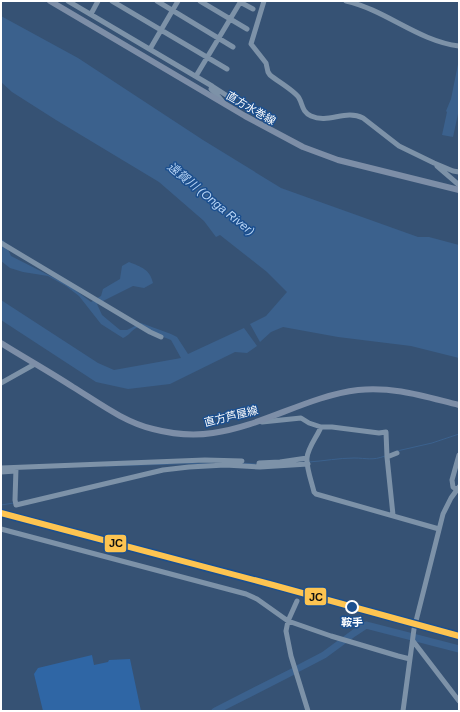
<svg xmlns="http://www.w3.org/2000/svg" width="460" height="712" font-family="Arial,'Noto Sans JP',sans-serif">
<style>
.green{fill:#2f66a5}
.water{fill:#3b618d}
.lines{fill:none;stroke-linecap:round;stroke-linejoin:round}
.stream{stroke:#3b618d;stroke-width:1}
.river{stroke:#3b618d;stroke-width:7}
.minor{stroke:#7d92a8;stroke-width:5}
.major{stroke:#7d8ea7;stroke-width:6}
.rail-1-casing{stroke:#1b4f8f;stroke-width:9}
.rail-1{stroke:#fdc451;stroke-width:6}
.stop-dot{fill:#1b4f8f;stroke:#fff;stroke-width:2}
.labels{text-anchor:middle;stroke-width:3;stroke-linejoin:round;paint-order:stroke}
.street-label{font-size:11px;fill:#fff;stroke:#1b4f8f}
.stop-label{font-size:11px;font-weight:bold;fill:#fff;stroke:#1b4f8f}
.water-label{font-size:12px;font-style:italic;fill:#b5d3f5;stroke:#1b4f8f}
.line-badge{stroke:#1b4f8f;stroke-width:1.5}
.pale-badge-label{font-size:11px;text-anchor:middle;font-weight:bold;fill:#111}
</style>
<rect width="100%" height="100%" fill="#365274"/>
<path class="green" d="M92,655l2,10 14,-3 1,-2 21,-1 11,52h-98l-9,-37 4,-6z"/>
<path class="water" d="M1,16l77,42 125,82 78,48 137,49h11l30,8v113l-48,-12 -73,-9 -55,-10 -12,5 -11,10 -10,-18 16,-8 21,-24 -20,-20 -47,-37 -4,2 -12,-16 -45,-39 -103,-62 -44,-28 -11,-10z
M459,59v55h-1l-5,23 -11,-2 5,-23 -1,-1 5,-12z
M1,239l3,2 7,15 59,30 21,16 10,-6 2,-7 17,-10 2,-13 7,-4c12,5 21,7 24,21l-9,5 -11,-2 -36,18 5,11 18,15h7l14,-7 30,11 6,3 11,17 56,-26 13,18 -10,7 -12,-1 -65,32 -42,5 -32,-7 -95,-62v-20l97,63 16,7 67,-12 -10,-18 -33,-13c-7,3 -9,9 -15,11l-22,-14 -22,-28 -13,-10 -18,-10 -25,-4 -13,-4 -9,-7z"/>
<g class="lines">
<path class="stream" d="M397,451l35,-8 27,-9
M309,462c15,-1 30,-4 45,-4 13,0 18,3 31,-2
M241,463l15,1
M106,466l106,-3
M1,505l13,-2"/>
<path class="river" d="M299,668l25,-13 30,-22 12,-8 93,24
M215,711l77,-39"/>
<path class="minor" d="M68,1l144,85 -1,3 8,8 4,5
M112,1l115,68
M157,1l76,46
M200,1l47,28
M264,1l-13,43 15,19 2,9 2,3c7,6 25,16 29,23 4,7 3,14 12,18 18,8 34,-7 52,2l36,28 35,17 19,8 6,1
M346,1c40,9 72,40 113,45
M240,2l13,7
M91,14l7,-13
M150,49l28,-48
M196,76l45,-75
M212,86l17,11
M437,166l22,19
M1,243l149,89 11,5
M1,383l34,-19
M262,422l39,-4 8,5 12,4h11l47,6 7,-1 1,25 6,58
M321,427c-4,10 -13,20 -14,31 -1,9 5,25 7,34l2,2 123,35
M387,457l10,-4
M259,467v-4l21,-1 27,-4
M1,468l204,-8 37,1
M16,468l-1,32 1,5 147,-35 26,-3 36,-2 35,2 48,-3
M1,472l15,-1
M457,490l-4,-3 -1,-7 7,-25
M1,529l245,65 11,5 31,22 43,15 67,20 12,3
M297,601l-9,20 -2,10 5,25 17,55
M413,641l46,60
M403,711l11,-82 29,-115 8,-16 8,-11"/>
<path class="major" d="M50,1l195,115 58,31 35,13 121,30
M1,343c24,15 49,29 72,44 26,16 51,35 80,42 19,5 41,7 60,4 50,-7 95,-37 145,-43 35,-4 68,7 101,15"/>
<defs>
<path id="rail-1" d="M1,513l272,72 186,51"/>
</defs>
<use href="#rail-1" class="rail-1-casing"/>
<use href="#rail-1" class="rail-1"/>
</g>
<circle class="stop-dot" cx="352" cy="607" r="6"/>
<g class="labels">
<g class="street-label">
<text transform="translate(251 108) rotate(30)" y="4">直方水巻線</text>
<text transform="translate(231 416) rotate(-14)" y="4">直方芦屋線</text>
</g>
<g class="stop-label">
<text x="352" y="626">鞍手</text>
</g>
<g class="water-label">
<text transform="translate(211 199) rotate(39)" y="4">遠賀川 (Onga River)</text>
</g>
</g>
<g class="line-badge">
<rect x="104" y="534" width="23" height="19" rx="4" fill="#fdc451"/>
<rect x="304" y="587" width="23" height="19" rx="4" fill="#fdc451"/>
</g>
<g class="pale-badge-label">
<text x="116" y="547">JC</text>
<text x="316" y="601">JC</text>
</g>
<rect width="460" height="712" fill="none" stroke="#ffffff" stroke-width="4"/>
</svg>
